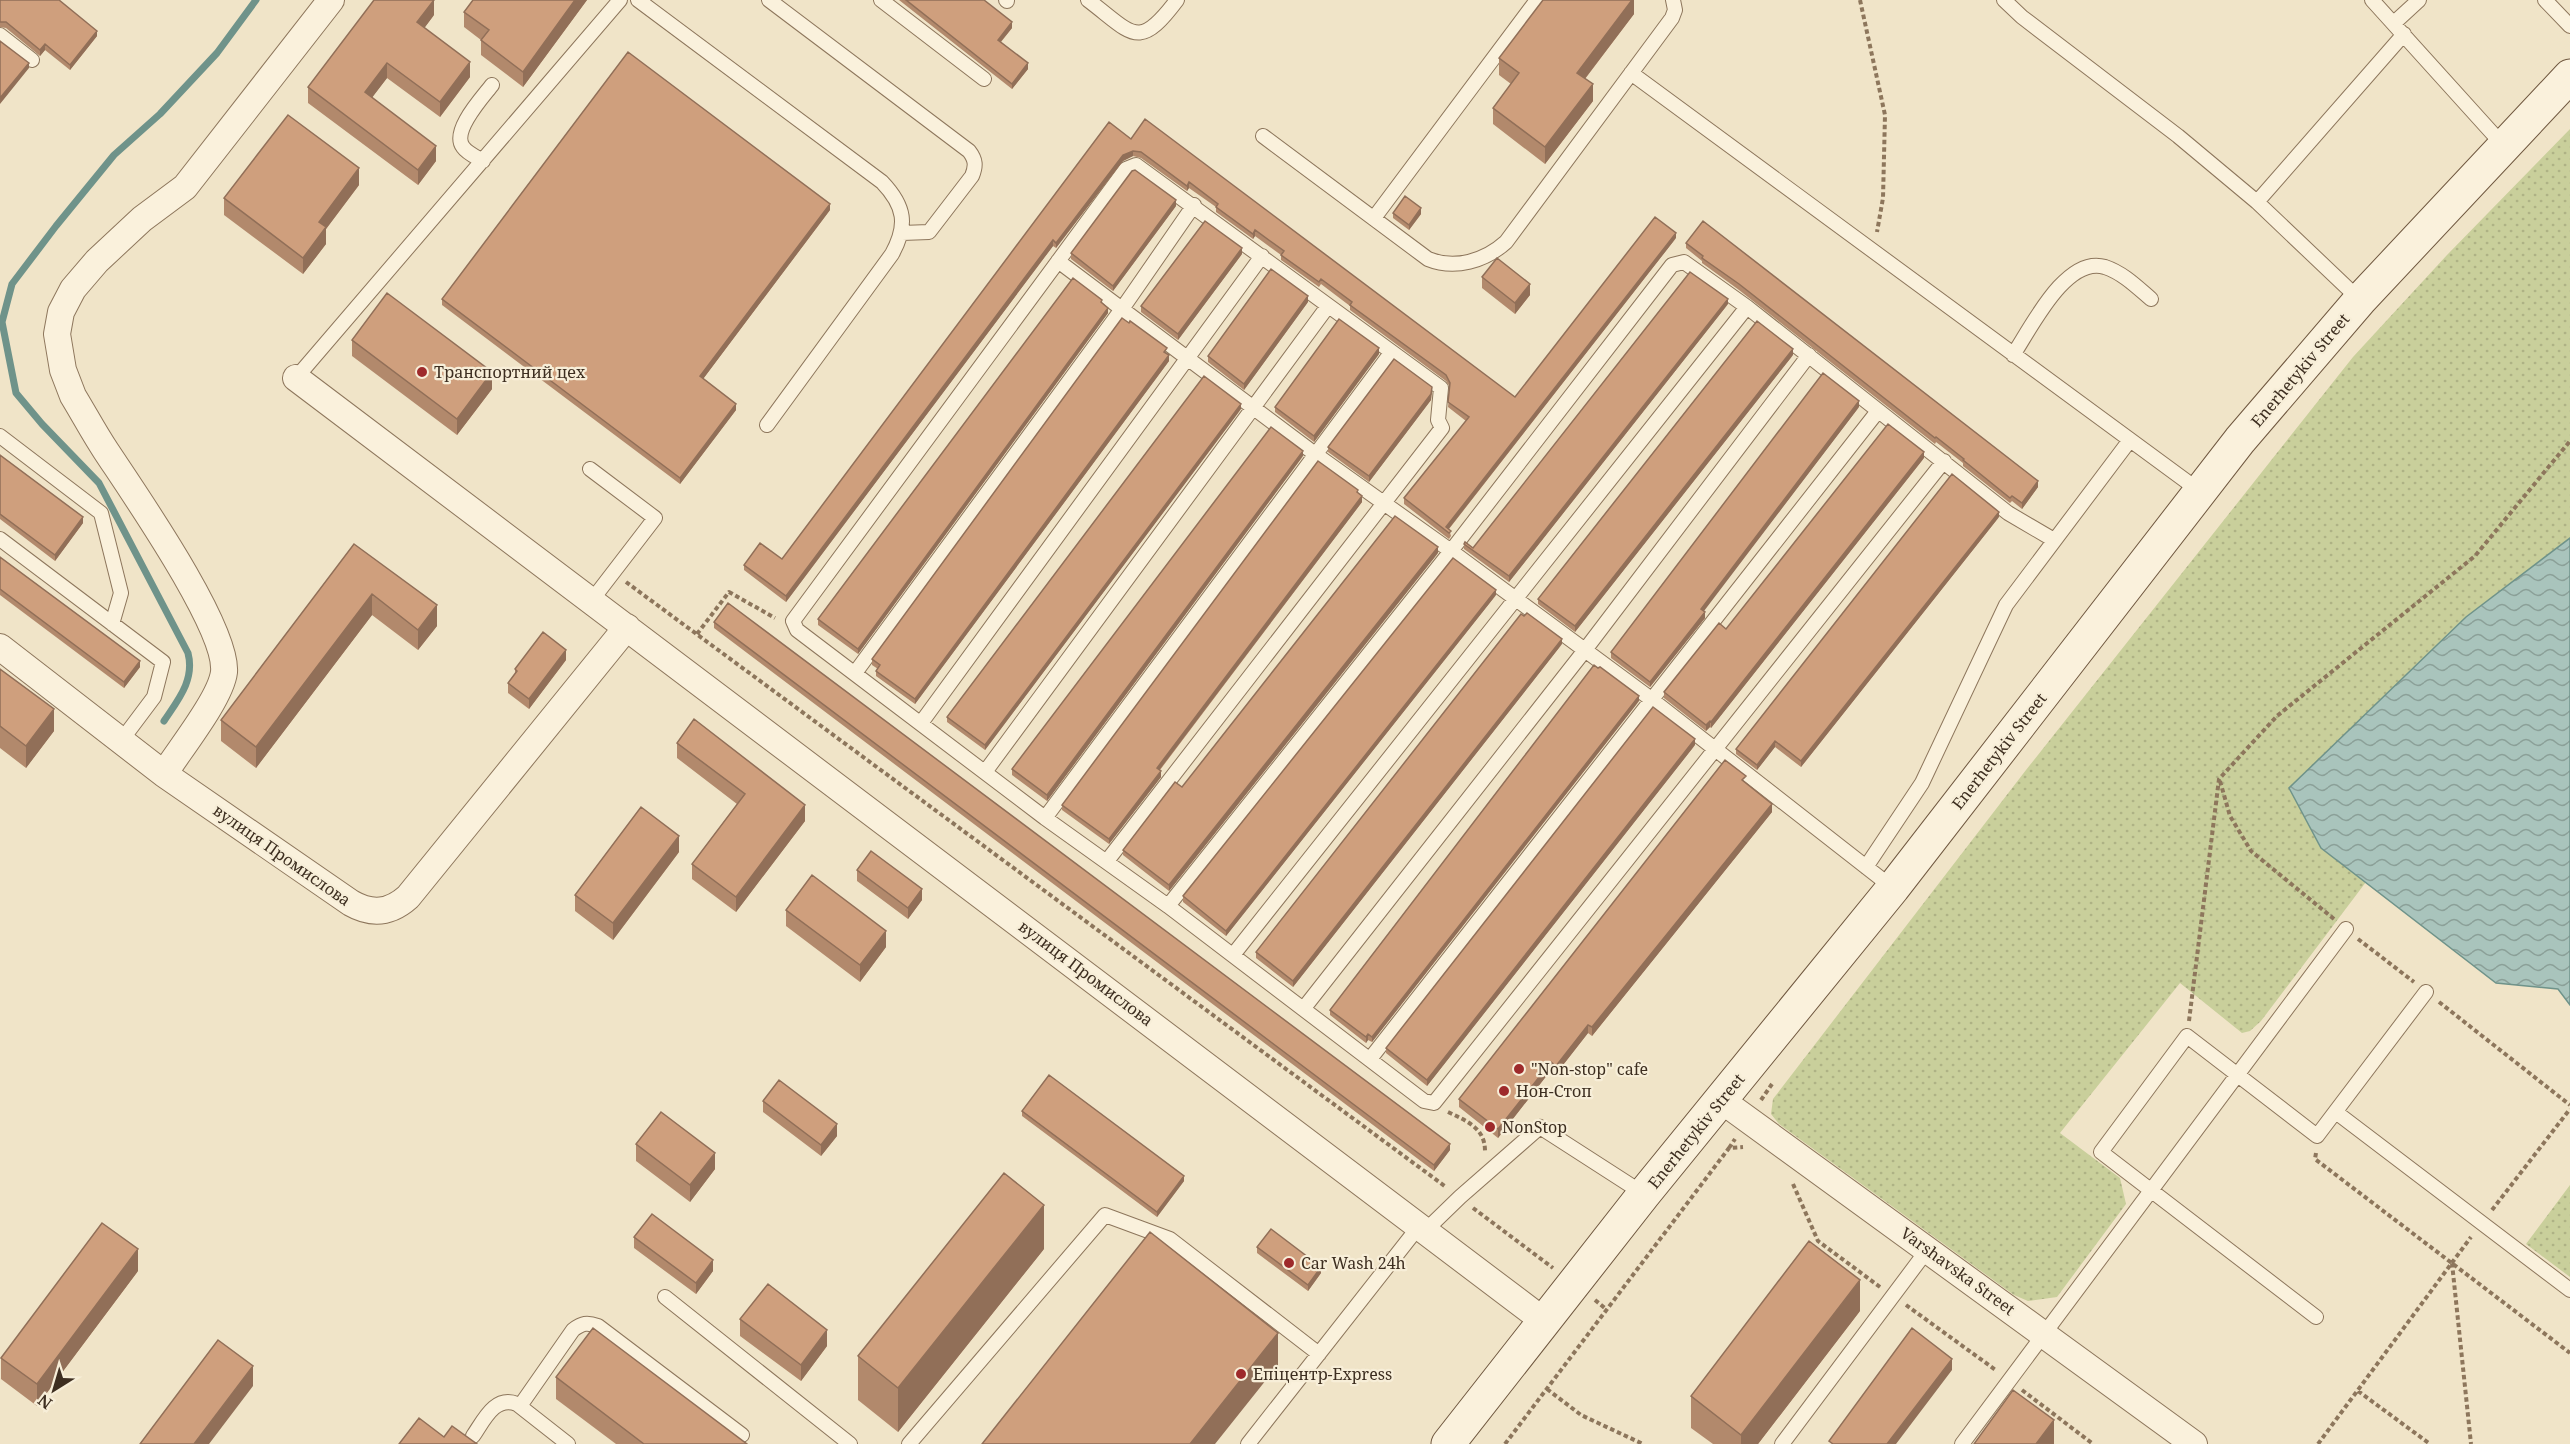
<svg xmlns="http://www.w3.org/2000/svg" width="2570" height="1444" font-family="'Noto Serif',serif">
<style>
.grass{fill:url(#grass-dots)}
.water{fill:url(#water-waves);stroke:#6f938a;stroke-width:1.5}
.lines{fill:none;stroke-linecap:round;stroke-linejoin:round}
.stream{stroke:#6f938a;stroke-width:7}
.lane-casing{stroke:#8d765c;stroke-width:16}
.street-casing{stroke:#8d765c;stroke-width:28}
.secondary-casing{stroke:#6f573f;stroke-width:35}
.path{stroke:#8d765c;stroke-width:4;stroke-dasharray:4.5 3;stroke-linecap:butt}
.lane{stroke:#faf1dc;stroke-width:14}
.street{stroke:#faf1dc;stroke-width:26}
.secondary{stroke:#faf1dc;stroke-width:33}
.wall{fill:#b2896c}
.shaded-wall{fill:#916f58}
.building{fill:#cf9f7d;stroke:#916f58;stroke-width:1.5}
.poi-dot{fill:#9e2a2b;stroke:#f7eed8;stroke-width:2}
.labels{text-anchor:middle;stroke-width:4.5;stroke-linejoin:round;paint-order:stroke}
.street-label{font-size:16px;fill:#3d2e20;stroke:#f7eed8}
.poi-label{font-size:16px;fill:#3d2e20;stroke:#f7eed8;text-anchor:start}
</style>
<defs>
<pattern id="grass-dots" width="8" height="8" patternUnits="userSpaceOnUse" patternTransform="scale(1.5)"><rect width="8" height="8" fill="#c9cf9b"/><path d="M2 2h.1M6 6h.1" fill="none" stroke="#aeb285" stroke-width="1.8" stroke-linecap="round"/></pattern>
<pattern id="water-waves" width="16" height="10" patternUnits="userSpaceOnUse" patternTransform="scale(1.5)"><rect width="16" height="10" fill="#a9c4bc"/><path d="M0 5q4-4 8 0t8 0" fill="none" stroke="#8ba098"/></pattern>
</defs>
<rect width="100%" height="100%" fill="#f0e4c8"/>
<path class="grass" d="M2570,129v409l-104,79 -176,170 31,61 45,34 -105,139 -11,10 -8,2 -62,-50 -120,150 60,45 6,26 -69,93 -29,4 -14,-6 -235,-171 -8,-10 2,-15 253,-329 327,-413 94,-102z
M2570,1185v92l-44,-33z"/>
<path class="water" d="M2570,538v467l-12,-16 -62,-6 -175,-135 -32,-60 177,-171z"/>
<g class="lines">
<path class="stream" d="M164,721c14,-21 31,-41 24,-68l-89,-170 -57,-59 -26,-31 -14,-71 10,-38 44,-58 58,-71 46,-41 57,-61 39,-53"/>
<defs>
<path id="lane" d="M638,0l244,182c23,24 26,43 10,72l-125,171
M769,0l200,151c7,9 7,15 3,25l-43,56 -27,1
M881,0l103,79
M1006,0l1,1
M1088,0c45,34 50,52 89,0
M2004,0l18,17 156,119 79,66 103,98
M2372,0l131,145
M2545,0l25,26
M2394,23l25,-23
M0,35l32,25
M1631,73l570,419
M1263,136l165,123c27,11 57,2 78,-17l166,-224 3,-8 -2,-10
M483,161c-7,-4 -16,-8 -20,-14 -12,-16 19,-49 29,-62
M2257,202l147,-168
M1374,218l163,-218
M1058,261l257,193 136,97 200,148 242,189
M2013,355c18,-27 53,-100 92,-88 18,6 32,20 46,32
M296,378l324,-378
M0,436l101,77 20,80 -9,31
M1944,461l-510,642 -10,-2 -256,-195 283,-355 221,-286 12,-3 63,45 261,206 46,27
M590,469l65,49 -63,82
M0,539l163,123 -9,35 -33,44
M855,673l267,-364 72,-104
M921,723l341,-467
M985,772l343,-466
M1045,818l346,-465
M1107,861l335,-433 -4,-8 3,-32 -305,-223 -10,4 -333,452 4,9 248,188 123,88
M1866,867l56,-84 84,-178 124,-165
M1233,955l514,-648
M1304,1008l281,-358 224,-295
M1370,1059l508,-648
M2337,1113l233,177
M1426,1230l34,-33 80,-70 104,67
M665,1297l185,147
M2316,1317l-215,-165 86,-116 130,100 109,-144
M520,1406l53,-76c9,-7 14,-8 25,-4l144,109
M473,1436c11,-16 22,-41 44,-32l51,40
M909,1444l196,-229 65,24 149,115
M1248,1444l172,-219
M1782,1444l146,-195
M1962,1444l384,-515"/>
<path id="street" d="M296,378l1248,943
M0,647l164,127 187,129c21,12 39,10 57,-6l219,-270
M164,774c16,-25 57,-76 60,-102 4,-44 -91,-180 -118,-221 -12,-18 -22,-37 -33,-55l-10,-26 -6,-36 4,-22 12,-23 24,-28 45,-42 43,-32 146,-187
M1721,1100l473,344"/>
<path id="secondary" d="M1448,1444l196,-250 249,-306 347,-448 120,-140 210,-224"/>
</defs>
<use href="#lane" class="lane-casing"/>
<use href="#street" class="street-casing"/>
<use href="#secondary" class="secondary-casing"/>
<path class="path" d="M1860,0l25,115 -2,83 -6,34
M626,582l820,605
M697,634l32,-42 46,26
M2220,781l10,35 21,35 83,68
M2358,939l56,43
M2439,1002l131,103
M2189,1021l30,-242 58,-63 198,-160 95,-115
M1761,1100l11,-16
M1448,1112c19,9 37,16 37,39
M1729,1148l6,-9
M2316,1153l-1,6 255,194
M1793,1184l25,57 62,46
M1473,1208l80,60
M2492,1210l78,-101
M2452,1263l19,181
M1595,1300l11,9
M1906,1305l91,66
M1547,1389l34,26 62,29
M2022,1390l71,54
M2358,1391l72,53
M1505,1444l224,-296 14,-1
M2318,1444l153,-207"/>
<use href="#lane" class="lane"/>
<use href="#street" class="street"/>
<use href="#secondary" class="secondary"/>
</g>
<path class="wall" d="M0,0l97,36 -27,34 -25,-20 -5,6 -34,-28 -6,-1z
M473,0h114l-64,87 -42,-32v-15l-17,-13v-15z
M899,0h85l28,28 -11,14 27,27 -16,20z
M1634,0v14l-49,65 8,22 -48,63 -52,-40v-16l18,-24 -12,-9v-17z
M434,15l-10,13 46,49 -30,40 -53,-39 -15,19 64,64 -18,24 -110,-82v-16z
M1131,139l384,258 161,-159 -227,291 2,7 -2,3 -45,-35v-6l62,-77 -18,-14 2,-20 -4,-6 -96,-71v-4l-29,-22 -2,3 -38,-27v-5l-26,-19 -2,3 -37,-27v-5l-27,-19 -2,3 -46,-33 -8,-2 -10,5 -67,87 -3,-2 -267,356 -42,-32v-5l38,-6z
M359,185l-33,44v15l-23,30 -79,-59v-17z
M1176,206l-63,85 -42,-32v-6z
M830,210l-127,169 33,31 -56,74 -238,-179v-6z
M1393,213l28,1 -12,16 -16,-12z
M1686,243l352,244 -16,22 -10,-8 -2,2 -47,-37v-3l-27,-21 -1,2 -196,-154 -37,-27v-2l-16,-13z
M1242,254l-64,86 -37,-28v-6z
M1482,277l48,18 -15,19 -33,-26z
M1308,302l-64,88 -36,-28v-6z
M1102,304l6,9 -250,341 -40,-29v-6z
M1728,304l-219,278 -45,-33v-5l9,4z
M352,340l140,49 -35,46 -105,-79z
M1167,353l2,8 -254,343 -39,-28v-5l2,-2 -6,-4v-6z
M1379,354l-65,88 -39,-30v-5z
M1793,355l-218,277 -37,-28v-5z
M1432,392l-1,8 -62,82 -41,-30v-5z
M1859,407l-156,204 2,7 -55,69 -39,-29v-6z
M1241,409l-256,341 -38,-28v-5z
M0,455l83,68 -28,38 -55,-42z
M1303,456l-256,345 -35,-26v-6z
M1924,458l-213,270 -1,-1 -4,4 -42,-33v-6l62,-63z
M1358,494l4,8 -202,268 1,7 -52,67 -47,-34v-5z
M1999,517l-198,250 -26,-20 -18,23 -21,-16v-5z
M354,544l83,82 -19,24 -46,-35 -116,153 -35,-27v-21z
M1438,553l-269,338 -46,-36v-5l59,-63z
M0,557l140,110 -16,21 -124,-93z
M1496,595l-270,341 -43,-34v-6z
M714,622l736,528 -16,21 -720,-543z
M1562,644l-269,343 -37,-29v-6z
M566,660l-37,49 -21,-16v-10l7,-9v-5z
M0,669l54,62 -28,37 -26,-20z
M1639,701l-267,341 -4,-2 -2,3 -36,-28v-5z
M677,743l128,78 -69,91 -44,-33v-15l45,-60 -60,-46z
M1695,745l-268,341 -41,-33v-5z
M1746,783l26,29 -180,224 -4,-3 -32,41 -5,-4 -53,68 -39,-31v-8z
M679,852l-66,88 -38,-29v-16z
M857,870l65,30 -14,19 -51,-38z
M786,910l100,37 -26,35 -74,-56z
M763,1101l74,35 -16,20 -58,-44z
M1022,1111l162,70 -27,36 -135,-101z
M636,1144l79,25 -25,33 -54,-41z
M634,1237l79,34 -17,23 -62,-46z
M1257,1247l64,26 -13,18 -51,-38z
M1044,1249l-146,183 -40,-32v-44z
M138,1271l-101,135 -36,-27v-21z
M1860,1311l-102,133h-45l-22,-16v-32z
M740,1319l87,27 -26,35 -61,-45z
M556,1377l191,67h-131l-60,-45z"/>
<path class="shaded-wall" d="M434,0v15l-17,23v-16z
M575,0h12l-64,87v-15z
M1632,0h2v14l-57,75v-16z
M1012,22v6l-14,17v-5z
M97,31v5l-27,34v-5z
M45,44v6l-5,6v-6z
M470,62v15l-30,40v-15z
M29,63v5l-29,36v-6z
M387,63v15l-22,29v-15z
M1028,63v6l-16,20v-5z
M1593,84v17l-48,63v-17z
M436,146v15l-18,24v-15z
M1133,151v5l-10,5 -67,87v-5l67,-88z
M359,168v17l-33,44v15l-23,30v-16l16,-36z
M1189,182v6l-2,3v-5z
M1176,200v6l-63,85v-5z
M830,204v6l-130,173v-7z
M1421,208v6l-12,16v-5z
M1255,230v6l-2,3v-5z
M1676,233v5l-229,293 -1,-4z
M1053,240v6l-267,356v-6z
M1242,248v6l-64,86v-6z
M1530,284v11l-15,19v-11z
M1308,296v6l-64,88v-6z
M1728,299v5l-219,278v-6z
M1108,308v5l-250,341v-5z
M1379,348v6l-65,88v-6z
M1793,349v6l-218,277v-6z
M1169,355v6l-254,343v-5z
M492,372v17l-35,46v-16z
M1432,387l-1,13 -62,82v-6z
M1859,401v6l-158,208v-6z
M736,404v6l-56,74v-6z
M1241,404v5l-256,341v-5z
M1303,451v5l-256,345v-6z
M1924,452v6l-213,270v-6z
M2038,481v6l-16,22v-6z
M1362,496v6l-205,271v-5z
M1999,512v5l-198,250v-6z
M83,517v6l-28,38v-6z
M1438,547v6l-269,338v-6z
M1496,590v5l-270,341v-5z
M372,594v21l-116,153v-21z
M437,605v21l-19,24v-20z
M1705,612v6l-55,69v-5z
M1562,639v5l-269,343v-6z
M566,650v10l-37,49v-10z
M140,661v6l-16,21v-6z
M1639,696v5l-267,341v-5z
M54,709v22l-28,37v-22z
M1710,721v6l-4,4v-6z
M1695,739v6l-268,341v-6z
M1775,741v6l-18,23v-5z
M1161,771v6l-52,67v-5z
M1772,804v8l-180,224v-9z
M805,805v16l-69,91v-15z
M679,836v16l-66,88v-17z
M922,889v11l-14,19v-11z
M886,931v16l-26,35v-17z
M1588,1025v8l-32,41v-8z
M1368,1034v6l-2,3v-6z
M1551,1062v8l-53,68v-9z
M837,1124v12l-16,20v-11z
M1450,1144v6l-16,21v-6z
M715,1153v16l-25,33v-17z
M1184,1176v5l-27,36v-5z
M1044,1205v44l-146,183v-44z
M138,1249v22l-101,135v-22z
M713,1260v11l-17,23v-11z
M1321,1267v6l-13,18v-6z
M1860,1280v31l-102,133h-17v-9z
M827,1330v16l-26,35v-16z
M1278,1333v32l-63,79h-25z
M1952,1359v11l-56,74h-9z
M253,1366v20l-44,58h-15z
M2054,1420v24h-18z"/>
<path class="building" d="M0,0h59l38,31 -27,34 -25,-21 -5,6 -34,-28h-6z
M374,0h60l-17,22 53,40 -30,40 -53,-39 -22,29 71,54 -18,24 -110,-83z
M473,0h102l-52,72 -42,-32 8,-10 -25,-18z
M906,0h78l28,22 -14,18 30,23 -16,21z
M1543,0h89l-55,73 16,11 -48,63 -52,-39 26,-35 -20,-15z
M0,41l29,22 -29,35z
M628,52l202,152 -130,172 36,28 -56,74 -238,-179z
M288,115l71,53 -40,54 7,5 -23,31 -79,-60z
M1145,119l370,278 140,-180 21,16 -230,294 5,4 -2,2 -45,-35 65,-81 -21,-15 2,-19 -4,-8 -96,-70 2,-3 -31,-23 -2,3 -38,-27 3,-4 -29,-21 -2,4 -37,-27 2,-3 -29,-22 -2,4 -46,-34 -8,-1 -10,4 -67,88 -3,-3 -267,356 -42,-31 16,-22 22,16 327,-437 22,17z
M1135,170l41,30 -63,86 -42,-33 61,-82z
M1405,196l16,12 -12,17 -16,-12z
M1205,221l37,27 -64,86 -37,-28z
M1703,221l335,260 -16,22 -10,-7 -2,2 -47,-38 1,-1 -28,-22 -1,1 -196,-154 -37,-26 1,-2 -17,-13z
M1497,258l33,26 -15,19 -33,-26z
M1271,269l37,27 -64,88 -36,-28z
M1690,272l38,27 -219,277 -45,-32 1,-2 8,6z
M1073,278l29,22 -1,2 7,6 -250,341 -40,-30z
M387,293l105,79 -35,47 -105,-79z
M1122,318l7,5 1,-2 37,27 -3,4 5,3 -254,344 -39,-28 4,-6 -8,-6z
M1339,319l40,29 -65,88 -39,-29z
M1757,321l36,28 -218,277 -37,-27z
M1394,359l38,28 -1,7 -62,82 -41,-29z
M1823,373l36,28 -158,208 4,3 -55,70 -39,-30z
M1204,376l37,28 -256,341 -38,-28z
M1888,424l36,28 -213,270 -1,-1 -4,4 -42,-33 55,-69 7,6z
M1271,427l32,24 -256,344 -35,-26z
M0,455l83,62 -28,38 -55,-41z
M1318,461l40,29 -1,2 5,4 -205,272 4,3 -52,68 -47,-34z
M1952,474l47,38 -198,249 -26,-20 -18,24 -21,-16z
M1395,516l43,31 -269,338 -46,-35 52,-68 7,5z
M354,544l83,61 -19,25 -46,-36 -116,153 -35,-27z
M0,557l140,104 -16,21 -124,-93z
M1453,558l43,32 -270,341 -43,-35z
M728,603l722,541 -16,21 -720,-543z
M1527,613l35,26 -269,342 -37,-29 265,-338 3,2z
M543,632l23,18 -37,49 -21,-16 9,-12 -2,-2z
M1594,665l4,3 2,-1 39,29 -267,341 -4,-3 -2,3 -36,-27z
M0,669l54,40 -28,37 -26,-20z
M1653,707l42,32 -268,341 -41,-32z
M694,719l111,86 -69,92 -44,-33 53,-70 -68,-51z
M1725,760l21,16 -4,4 30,24 -180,223 -4,-2 -32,41 -5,-4 -53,67 -39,-30z
M641,807l38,29 -66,87 -38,-28z
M871,851l51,38 -14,19 -51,-38z
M812,875l74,56 -26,34 -74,-55z
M1049,1075l135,101 -27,36 -135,-101z
M779,1080l58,44 -16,21 -58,-44z
M661,1112l54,41 -25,32 -54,-41z
M1004,1173l40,32 -146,183 -40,-32z
M652,1214l61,46 -17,23 -62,-46z
M102,1223l36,26 -101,135 -36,-26z
M1271,1229l50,38 -13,18 -51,-38z
M1150,1232l128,101 -88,111h-208z
M1809,1241l51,39 -119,155 -50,-39z
M768,1284l59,46 -26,35 -61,-46z
M593,1328l154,116h-103l-88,-67z
M1912,1328l40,31 -65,85h-54l-4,-3z
M218,1340l35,26 -59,78h-54z
M2013,1390l41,30 -18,24h-62z
M419,1418l25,19 8,-11 25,18h-78z"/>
<g class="poi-dot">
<circle cx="422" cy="372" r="6"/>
<circle cx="1519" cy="1069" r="6"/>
<circle cx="1504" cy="1091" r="6"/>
<circle cx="1490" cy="1127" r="6"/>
<circle cx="1289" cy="1263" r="6"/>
<circle cx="1241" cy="1374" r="6"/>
</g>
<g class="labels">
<g class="street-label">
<text transform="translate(2300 370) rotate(-50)" y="6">Enerhetykiv Street</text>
<text transform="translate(1999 751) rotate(-52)" y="6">Enerhetykiv Street</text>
<text transform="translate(282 855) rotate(35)" y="6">вулиця Промислова</text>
<text transform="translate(1086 973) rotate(37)" y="6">вулиця Промислова</text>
<text transform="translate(1696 1131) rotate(-51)" y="6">Enerhetykiv Street</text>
<text transform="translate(1958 1271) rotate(36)" y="6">Varshavska Street</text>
</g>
<g class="poi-label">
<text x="434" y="378">Транспортний цех</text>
<text x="1531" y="1075">"Non-stop" cafe</text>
<text x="1516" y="1097">Нон-Стоп</text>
<text x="1502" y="1133">NonStop</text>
<text x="1301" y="1269">Car Wash 24h</text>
<text x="1253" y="1380">Епіцентр-Express</text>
</g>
</g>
<g transform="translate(54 1390) rotate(217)" stroke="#f7eed8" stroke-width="4.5" paint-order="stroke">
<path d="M0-4.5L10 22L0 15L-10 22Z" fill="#3d2e20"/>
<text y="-9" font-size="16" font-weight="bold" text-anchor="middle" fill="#3d2e20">N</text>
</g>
</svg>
